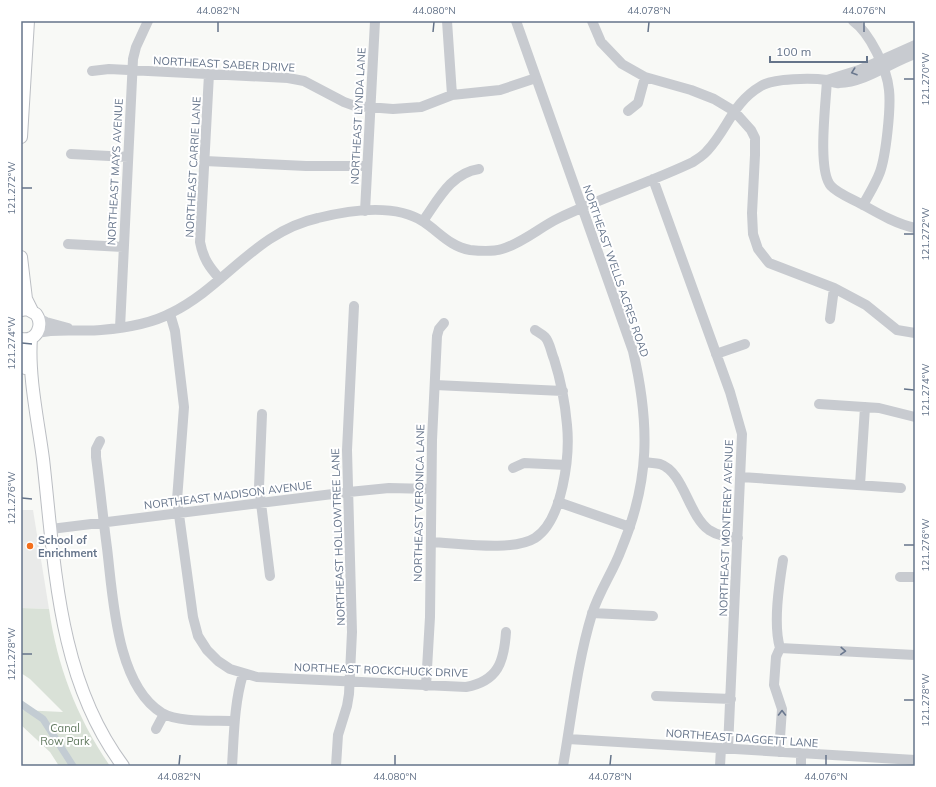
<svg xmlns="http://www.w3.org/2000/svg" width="936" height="787" font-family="Mulish,sans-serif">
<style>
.built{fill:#e9eae9}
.green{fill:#d9e1d7}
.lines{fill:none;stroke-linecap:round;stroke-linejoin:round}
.canal{stroke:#c3ccd3;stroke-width:7}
.major-casing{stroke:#bbbec3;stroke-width:14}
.minor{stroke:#c8cbd0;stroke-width:10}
.major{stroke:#fff;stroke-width:12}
.oneway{stroke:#6a788e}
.ticks{fill:none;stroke:#65748a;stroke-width:1.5}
.poi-dot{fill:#f46f1b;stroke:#fff;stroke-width:1.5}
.labels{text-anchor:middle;stroke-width:4;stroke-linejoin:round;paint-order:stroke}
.street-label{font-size:11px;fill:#65748a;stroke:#fff}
.poi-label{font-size:11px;font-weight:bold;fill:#65748a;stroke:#fff;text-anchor:start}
.park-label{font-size:11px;fill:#627a60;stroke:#fff}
.neatline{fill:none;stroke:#65748a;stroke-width:1.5}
.ticks-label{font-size:10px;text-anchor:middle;fill:#65748a}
</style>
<rect width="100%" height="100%" fill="#f8f9f6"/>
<path class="built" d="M21,510h12l16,99 -28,-1z"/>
<path class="green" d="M21,608l28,1c8,57 28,109 61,157h-51l-9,-14 -29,-27v-15l42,2 -33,-33 -9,-6z"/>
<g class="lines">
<path class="canal" d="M21,704l22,15 30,47"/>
<defs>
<path id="major" d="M21,137l7,-116
M21,257l5,42 6,12
M21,310l6,-1 9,5c8,11 1,28 -15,25
M31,338c-3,37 7,83 12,121 12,105 14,219 80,307
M21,349l4,19"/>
</defs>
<use href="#major" class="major-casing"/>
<path class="minor" d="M447,21l5,74
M516,21l117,330c17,73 17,130 -12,199 -8,22 -22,41 -29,64 -15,49 -20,101 -29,152
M592,21l9,21 21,22 23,13 46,13 23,9 20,12 17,19 4,8v17l-3,58 1,21 5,15 11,14 65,25 32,17 31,25 18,3
M853,21c17,12 34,48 36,69 2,18 -3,65 -9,82 -4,11 -11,22 -17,33
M92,71l17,-2 179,9 16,3 40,21 11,4 38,3 28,-2 31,-12 48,-5 36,-12
M209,74l-9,168c3,16 9,25 20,37
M827,80c-1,22 -10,91 4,106 7,8 24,14 34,20 16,9 32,18 50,22
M827,80l32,-10 56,-25
M628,111l10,-8 7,-26
M71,154l57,3
M205,161l101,5h61
M653,179l77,213 12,42 -14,314
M365,211l10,-190
M423,221c15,-21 28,-48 56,-52
M68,244l55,3
M170,314l5,17 9,76 -7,93 16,117 5,19 9,14 11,11 12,8 27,8 209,10c32,-6 38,-25 40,-55
M38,318l8,4 22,6
M830,319l4,-31
M120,328l13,-269 3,-12 12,-26
M37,333c21,-5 43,-1 64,-3 23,-2 50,-6 70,-17 55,-27 84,-81 147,-95 32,-8 77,-15 106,4 15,10 27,25 46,28 10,1 22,2 32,-1 21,-6 38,-22 57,-31 44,-21 90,-35 134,-56 4,-3 10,-6 14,-11 21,-22 25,-48 54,-65 13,-8 51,-8 66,-6 4,1 7,4 12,3 27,-1 50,-20 76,-29
M716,354l29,-10
M435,385l128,6
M819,404l60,4 36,9
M262,414l-3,73 11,89
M100,441l-4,8v8c4,30 7,61 11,91 6,48 9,137 55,165 17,10 53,7 72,8
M645,462c5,1 10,1 15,2 24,8 28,51 49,66 9,6 19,7 29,8
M513,468l11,-5 42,2
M741,477l160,11
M860,485l5,-78
M558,502l72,25
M51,529l298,-37 40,-4 42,1
M431,542c27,1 82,10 104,-4 28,-18 35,-83 32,-113 -2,-23 -6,-44 -13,-66 -3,-6 -4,-17 -9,-22 -3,-3 -7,-5 -10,-7
M900,577h15
M592,613l61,3
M780,648c-7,-24 -1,-63 3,-88
M426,686l4,-69 2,-177 5,-104 2,-7 5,-6
M656,696l75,3
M156,729l8,-15
M568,739l347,21
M779,752l3,-43 -8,-24 2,-28 4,-9 135,7
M801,755v11
M232,766c2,-31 2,-62 11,-92
M336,766l2,-31 9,-29 2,-12 3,-62 -5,-182 7,-144
M720,766l1,-18"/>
<use href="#major" class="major"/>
</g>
<defs><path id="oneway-chevron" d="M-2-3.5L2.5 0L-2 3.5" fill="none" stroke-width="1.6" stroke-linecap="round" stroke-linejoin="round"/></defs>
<g class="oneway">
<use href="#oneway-chevron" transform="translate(854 72) rotate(161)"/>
<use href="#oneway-chevron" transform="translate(843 651) rotate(3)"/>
<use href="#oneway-chevron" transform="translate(782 713) rotate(-90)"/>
</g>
<path class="ticks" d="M218,32v-10M433,32l1,-10M648,32l1,-10M864,32v-10M904,79h10M22,188h10M904,234h10M22,343l10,1M904,389l10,1M22,498l10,1M904,545h10M22,654h10M904,700h10M179,765l1,-10M395,765v-10M610,765l1,-10M826,765v-10"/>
<circle class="poi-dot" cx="30" cy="546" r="4"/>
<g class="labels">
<g class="street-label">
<text transform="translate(224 64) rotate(3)" y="4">NORTHEAST SABER DRIVE</text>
<text transform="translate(358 116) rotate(-87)" y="4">NORTHEAST LYNDA LANE</text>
<text transform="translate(193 167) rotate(-87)" y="4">NORTHEAST CARRIE LANE</text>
<text transform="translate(115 172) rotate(-87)" y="4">NORTHEAST MAYS AVENUE</text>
<text transform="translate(616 271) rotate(71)" y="4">NORTHEAST WELLS ACRES ROAD</text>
<text transform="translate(228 495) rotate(-7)" y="4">NORTHEAST MADISON AVENUE</text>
<text transform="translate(419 503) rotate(-89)" y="4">NORTHEAST VERONICA LANE</text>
<text transform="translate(726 528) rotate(-88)" y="4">NORTHEAST MONTEREY AVENUE</text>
<text transform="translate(338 537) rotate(-92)" y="4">NORTHEAST HOLLOWTREE LANE</text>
<text transform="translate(381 670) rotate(2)" y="4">NORTHEAST ROCKCHUCK DRIVE</text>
<text transform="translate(742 738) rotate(4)" y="4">NORTHEAST DAGGETT LANE</text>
</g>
<g class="poi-label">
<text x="38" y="544">School of<tspan x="38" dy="13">Enrichment</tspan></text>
</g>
<g class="park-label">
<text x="65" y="732">Canal<tspan x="65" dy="13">Row Park</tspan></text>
</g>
</g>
<rect width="936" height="787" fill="none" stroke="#ffffff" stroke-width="44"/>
<path d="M770 56v6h97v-6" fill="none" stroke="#65748a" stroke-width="2"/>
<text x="776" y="56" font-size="12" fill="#65748a" stroke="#ffffff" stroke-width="3" paint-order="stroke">100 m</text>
<rect x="22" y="22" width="892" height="743" class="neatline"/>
<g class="ticks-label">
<text x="218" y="14">44.082°N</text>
<text x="434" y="14">44.080°N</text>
<text x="649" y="14">44.078°N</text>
<text x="864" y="14">44.076°N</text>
<text transform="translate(925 79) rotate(-90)" y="4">121.270°W</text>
<text transform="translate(11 188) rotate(-90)" y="4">121.272°W</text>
<text transform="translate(925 234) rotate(-90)" y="4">121.272°W</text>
<text transform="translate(11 343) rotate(-90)" y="4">121.274°W</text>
<text transform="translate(925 390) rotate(-90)" y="4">121.274°W</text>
<text transform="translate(11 498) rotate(-90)" y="4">121.276°W</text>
<text transform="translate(925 545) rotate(-90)" y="4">121.276°W</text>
<text transform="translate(11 654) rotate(-90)" y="4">121.278°W</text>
<text transform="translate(925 700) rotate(-90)" y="4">121.278°W</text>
<text x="179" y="780">44.082°N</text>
<text x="395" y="780">44.080°N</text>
<text x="610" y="780">44.078°N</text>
<text x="826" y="780">44.076°N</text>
</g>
</svg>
